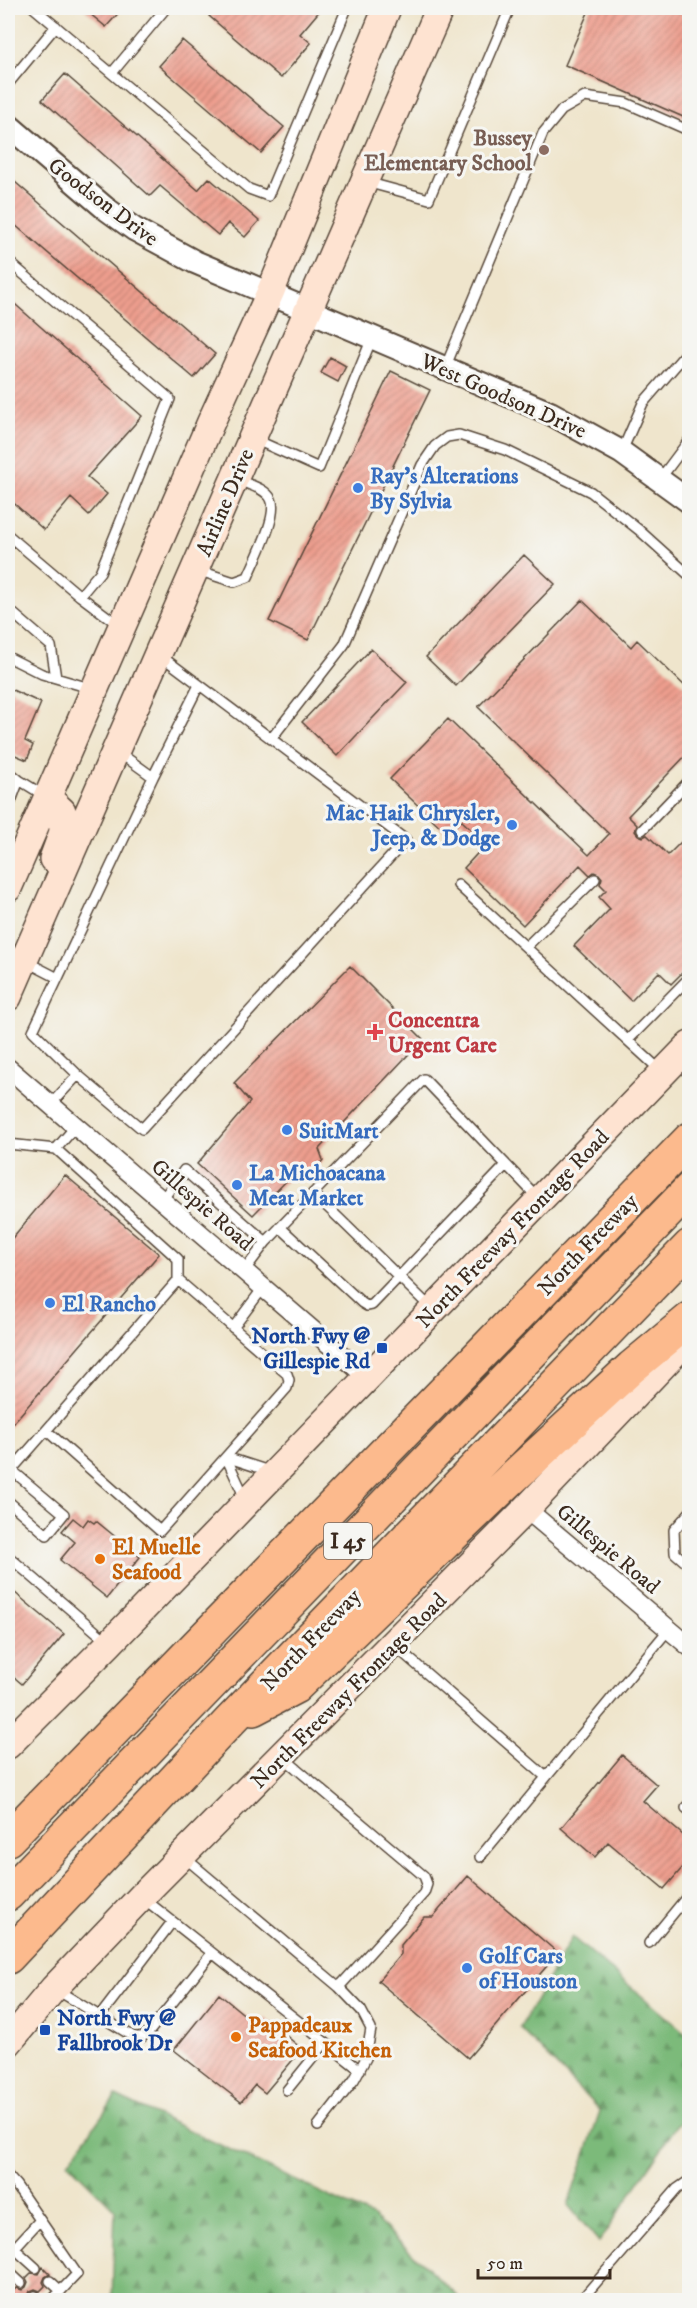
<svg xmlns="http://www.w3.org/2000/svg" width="697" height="2308" font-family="'IM FELL DW Pica',serif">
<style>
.forest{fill:url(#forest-firs);stroke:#5b724c;stroke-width:1.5}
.building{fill:url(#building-hatch)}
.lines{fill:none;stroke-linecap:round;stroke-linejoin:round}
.service-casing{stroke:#564638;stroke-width:12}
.minor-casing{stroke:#564638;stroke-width:21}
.tertiary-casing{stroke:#564638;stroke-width:26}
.secondary-casing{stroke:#564638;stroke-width:30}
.motorway-casing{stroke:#564638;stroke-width:36}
.service{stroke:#fff;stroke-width:9}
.minor{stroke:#fff;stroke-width:18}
.tertiary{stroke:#fff;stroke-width:22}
.secondary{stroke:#fee3d1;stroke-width:27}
.motorway{stroke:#fcba8d;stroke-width:33}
.education-dot{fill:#8d6e63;stroke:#f6f6f2;stroke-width:2}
.shop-dot{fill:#3f7fe0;stroke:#f6f6f2;stroke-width:2}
.health-dot{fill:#e0444e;stroke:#f6f6f2;stroke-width:2}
.transit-dot{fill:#1a4fb4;stroke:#f6f6f2;stroke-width:2}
.food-dot{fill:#e8710a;stroke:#f6f6f2;stroke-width:2}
.labels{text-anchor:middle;stroke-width:6;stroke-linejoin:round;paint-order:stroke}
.shield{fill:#f6f6f2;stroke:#73675e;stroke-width:1.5}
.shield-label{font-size:21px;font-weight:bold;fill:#3b2a1e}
.education-label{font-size:22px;font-weight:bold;fill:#785e54;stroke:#f6f6f2;text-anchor:end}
.street-label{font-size:22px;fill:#3b2a1e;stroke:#f6f6f2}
.shop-label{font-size:22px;font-weight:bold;fill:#366cbe;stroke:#f6f6f2;text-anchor:start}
.health-label{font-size:22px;font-weight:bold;fill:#be3a42;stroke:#f6f6f2;text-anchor:start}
.transit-label{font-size:22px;font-weight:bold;fill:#164399;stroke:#f6f6f2;text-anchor:end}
.food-label{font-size:22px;font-weight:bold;fill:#c56008;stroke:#f6f6f2;text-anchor:start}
</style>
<defs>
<pattern id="forest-firs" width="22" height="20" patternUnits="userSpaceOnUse" patternTransform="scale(1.5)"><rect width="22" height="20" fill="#7bba7a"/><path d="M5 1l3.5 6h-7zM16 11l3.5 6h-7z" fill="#669763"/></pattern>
<pattern id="building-hatch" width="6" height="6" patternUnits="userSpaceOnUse" patternTransform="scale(1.5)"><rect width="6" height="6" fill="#ee9e8e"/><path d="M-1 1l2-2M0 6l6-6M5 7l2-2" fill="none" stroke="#c28173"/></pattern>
</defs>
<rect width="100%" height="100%" fill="#f6f6f2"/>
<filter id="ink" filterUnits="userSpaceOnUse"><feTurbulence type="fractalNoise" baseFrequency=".0167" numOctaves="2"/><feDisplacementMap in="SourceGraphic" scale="12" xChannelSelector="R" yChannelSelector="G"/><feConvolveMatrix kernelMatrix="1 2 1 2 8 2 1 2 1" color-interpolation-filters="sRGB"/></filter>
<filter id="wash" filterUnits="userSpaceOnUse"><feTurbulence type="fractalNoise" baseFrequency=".008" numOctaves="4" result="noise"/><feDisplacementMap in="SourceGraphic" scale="24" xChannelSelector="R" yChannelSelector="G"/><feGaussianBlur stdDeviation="1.35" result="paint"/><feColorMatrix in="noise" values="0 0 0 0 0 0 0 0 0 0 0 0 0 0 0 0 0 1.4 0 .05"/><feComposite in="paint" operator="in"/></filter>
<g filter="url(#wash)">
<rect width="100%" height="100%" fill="#efe5cc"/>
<path class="forest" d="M572,1937l117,99v82l-12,7 -78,117 -31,-37 32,-94 -80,-83z
M116,2096l257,121 89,83h-350l3,-90 -47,-47z"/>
<g id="blocks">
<path class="building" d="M83,8h40l-17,19z
M217,8h105l-22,26 11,9 -30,35 -72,-62z
M590,8h100v112l-125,-55z
M182,40l102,87 -23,26 -102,-87z
M65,74l133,116 11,-12 50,43 -14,16 -17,-14 -10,12 -58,-49 -10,10 -108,-96z
M8,176l207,178 -21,24 -186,-159z
M8,298l134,118 -55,61 20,17 -18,21 -18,-17 -27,32 -36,-32z
M330,357l16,9 -8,16 -17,-9z
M391,371l39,19 -122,250 -39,-19z
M524,555l31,29 -99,102 -30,-29z
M582,600l49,47 6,-7 53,51v60l-62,65 9,9 -2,6 3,4 5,2 4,-2 21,20 22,-22v132l-19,19 -12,-12 -28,29 -57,-55 36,-37 -11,-12 7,-7 -6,-6 2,-6 -3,-4 -5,-2 -4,3 -10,-10 -57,60 -59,-57 22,-24 -25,-24 -13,14 -58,-55 58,-60 141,136 20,-21 -131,-127z
M371,649l36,33 -70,74 -35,-34z
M8,688l33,15 -16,38 8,4 -6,15 -19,-8z
M350,966l73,73 -104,110 4,11 -9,11 -9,2 -6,-5 -46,47 -56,-51 53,-62 -16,-19z
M65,1175l94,79 -151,175v-186z
M73,1518l10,8 5,-7 6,4 2,-2 44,36 -33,41 -47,-38 15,-18 -13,-11z
M8,1587l56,47 -42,50 -14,-12z
M622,1755l35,30 -14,16 47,40v18l-26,30 -56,-47 -13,15 -34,-29z
M468,1876l90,77 -90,105 -90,-77 23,-27v-9l23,-28h9z
M219,1994l39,32 7,-8 37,31 -37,44 -10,-8 -14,17 -67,-52z
M43,2267l7,7 -5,3 -2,5 2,4 -5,5 -5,-2 -5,2 -2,5 2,5h-22v-4l8,-9 6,2 4,-3 2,-5 -2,-4 5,-5 8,1z"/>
</g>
</g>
<g filter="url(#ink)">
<use href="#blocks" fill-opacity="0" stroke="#564638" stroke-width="1.5"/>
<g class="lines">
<defs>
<path id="service" d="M34,8l215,181 19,7 79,-188
M112,73l54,-65
M8,84l48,-58
M366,182l63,17 81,-191
M8,261l162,138 -70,173 -20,24
M445,368l98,-235 19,-23 23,-13 41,6 64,28
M254,439l65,29 53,-130
M622,451l21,-48 47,-54
M660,479l30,-40
M8,535l72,61 40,30
M197,570l37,12 14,-5c7,-17 31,-62 23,-78 -6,-11 -22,-14 -33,-19
M8,609l43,37 5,32
M8,657l34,17 51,15
M271,739l73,-94 78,-180 13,-19 12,-9 12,-2 46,15 86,42 48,38 51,46
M8,771l11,9
M153,777l46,-92
M8,809l11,-29 26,16
M642,830l48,-50
M458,885l203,186
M526,947l69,-68
M25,961l33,17
M628,1040l62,-63
M78,1075l-45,-44 120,-254 -36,-26
M50,1105l28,-30 64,54 264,-289 -245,-184
M8,1144l48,5 122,110v21l109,94 2,6 -2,8 -127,143 -113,-100
M56,1149l20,-23
M313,1193l118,115
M162,1200l22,-30 82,72 -22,29
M280,1227l82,76 5,3 5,-1 134,-140
M266,1242l158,-163 115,120
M233,1328l30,-40
M226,1457l46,15
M226,1457l19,41
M8,1467l56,47 -17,21 -39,-34
M8,1474l170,-194
M690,1512l-16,18 1,23 15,13
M8,1556l100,86
M395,1646l151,131
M284,1758l140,118 3,8 -3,9 -85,94
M690,1804l-4,4 4,3
M184,1857l155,130 22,23 10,19 -5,29 -12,22 -36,46
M480,1857l189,-228
M143,1898l217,172
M649,1943l41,-50
M57,1990l77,47h8l7,-5 63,-79
M100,2016l72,-94
M287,2090l38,-47
M8,2176l8,9 61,89 -25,26
M14,2248l22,20
M8,2255l32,-35
M8,2271l13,12
M50,2281l11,10
M35,2296l5,4
M581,2300l96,-111 13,-9"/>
<path id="minor" d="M8,1068l359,309
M526,1509l164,138"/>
<path id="tertiary" d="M8,125l97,83 29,21 61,33 355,151 71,39 69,50"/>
<path id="secondary" d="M47,797l15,14 1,21 -10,27
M8,888l203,-466 59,-129 117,-285
M8,997l432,-989
M8,1745l101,-101 581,-599
M8,2043l46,-55 87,-91 385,-388 164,-172"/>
<path id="motorway" d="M253,1709l42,-22 215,-207 122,-113 58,-48
M8,1839l682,-700
M8,1894l682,-705
M8,1957l222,-236 460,-475"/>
</defs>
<use href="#service" class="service-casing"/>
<use href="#minor" class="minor-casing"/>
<use href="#tertiary" class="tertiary-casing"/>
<use href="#secondary" class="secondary-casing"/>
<use href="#motorway" class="motorway-casing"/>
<use href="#service" class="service"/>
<use href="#minor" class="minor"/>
<use href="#tertiary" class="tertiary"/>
<use href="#secondary" class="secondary"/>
<use href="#motorway" class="motorway"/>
</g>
</g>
<circle class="education-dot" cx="544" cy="150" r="6"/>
<g class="shop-dot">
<circle cx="358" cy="488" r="6"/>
<circle cx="512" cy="825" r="6"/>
<circle cx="287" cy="1130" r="6"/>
<circle cx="237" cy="1185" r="6"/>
<circle cx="50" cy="1303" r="6"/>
<circle cx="467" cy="1968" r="6"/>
</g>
<path class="health-dot" d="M372 1023h6v6h6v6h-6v6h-6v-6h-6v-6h6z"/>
<g class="transit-dot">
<rect x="376" y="1342" width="12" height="12" rx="3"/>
<rect x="39" y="2024" width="12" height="12" rx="3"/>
</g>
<g class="food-dot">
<circle cx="100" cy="1559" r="6"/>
<circle cx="236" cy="2037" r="6"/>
</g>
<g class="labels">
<rect class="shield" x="324" y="1523" width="48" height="36" rx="4.5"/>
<g class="shield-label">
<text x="348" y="1548">I 45</text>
</g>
<g class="education-label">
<text x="532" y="145">Bussey<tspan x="532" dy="25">Elementary School</tspan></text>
</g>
<g class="street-label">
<text transform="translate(104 201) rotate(37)" y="8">Goodson Drive</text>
<text transform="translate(504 395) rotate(24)" y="8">West Goodson Drive</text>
<text transform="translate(224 502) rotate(-67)" y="8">Airline Drive</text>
<text transform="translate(203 1204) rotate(41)" y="8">Gillespie Road</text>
<text transform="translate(512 1228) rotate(-46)" y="8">North Freeway Frontage Road</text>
<text transform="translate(587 1244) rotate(-46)" y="8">North Freeway</text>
<text transform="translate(609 1548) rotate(40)" y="8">Gillespie Road</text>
<text transform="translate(310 1639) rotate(-46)" y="8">North Freeway</text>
<text transform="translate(348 1690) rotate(-45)" y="8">North Freeway Frontage Road</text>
</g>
<g class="shop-label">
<text x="370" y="483">Ray's Alterations<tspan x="370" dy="25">By Sylvia</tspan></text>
<text x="500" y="820" text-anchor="end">Mac Haik Chrysler,<tspan x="500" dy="25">Jeep, &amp; Dodge</tspan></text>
<text x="299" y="1138">SuitMart</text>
<text x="249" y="1180">La Michoacana<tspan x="249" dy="25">Meat Market</tspan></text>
<text x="62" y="1311">El Rancho</text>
<text x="479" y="1963">Golf Cars<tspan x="479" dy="25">of Houston</tspan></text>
</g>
<g class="health-label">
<text x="388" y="1027">Concentra<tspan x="388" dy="25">Urgent Care</tspan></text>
</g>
<g class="transit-label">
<text x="370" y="1343">North Fwy @<tspan x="370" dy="25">Gillespie Rd</tspan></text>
<text x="57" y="2025" text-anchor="start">North Fwy @<tspan x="57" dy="25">Fallbrook Dr</tspan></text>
</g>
<g class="food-label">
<text x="112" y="1554">El Muelle<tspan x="112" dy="25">Seafood</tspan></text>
<text x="248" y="2032">Pappadeaux<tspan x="248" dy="25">Seafood Kitchen</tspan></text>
</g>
</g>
<rect width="697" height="2308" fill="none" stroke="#f6f6f2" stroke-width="30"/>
<path d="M478 2269v9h132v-9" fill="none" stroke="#3b2a1e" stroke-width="3"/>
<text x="487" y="2269" font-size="18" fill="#3b2a1e" stroke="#f6f6f2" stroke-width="4.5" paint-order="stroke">50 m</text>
</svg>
